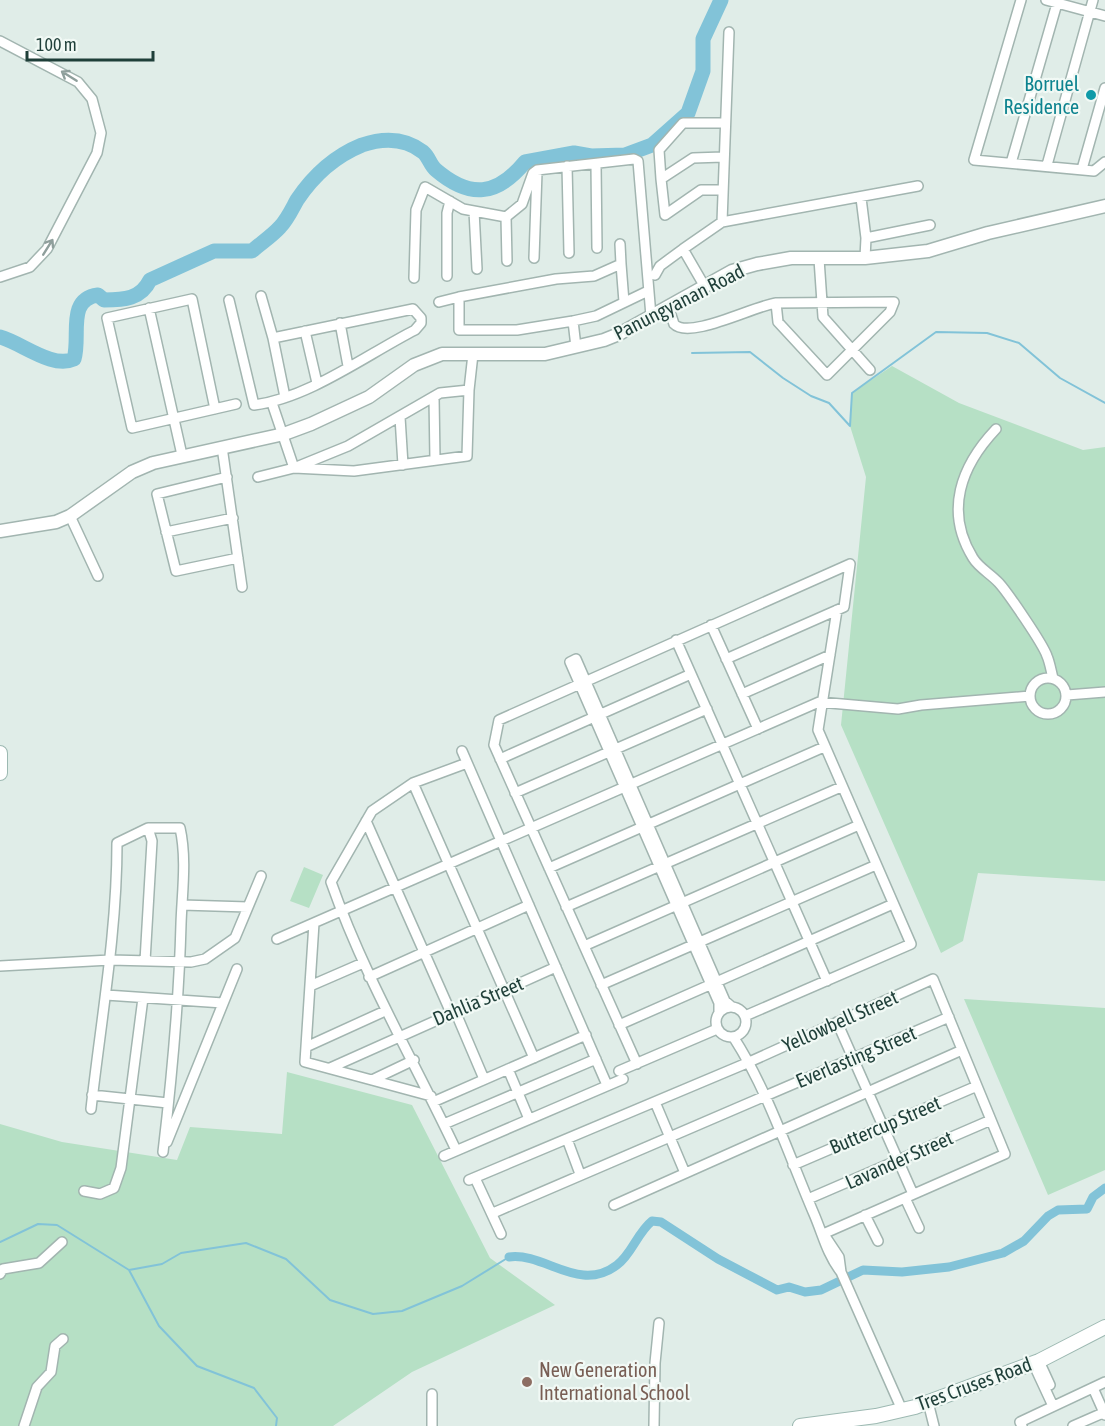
<svg xmlns="http://www.w3.org/2000/svg" width="1105" height="1426" font-family="'Asap Condensed',sans-serif">
<style>
.green{fill:#b6e0c5}
.lines{fill:none;stroke-linecap:round;stroke-linejoin:round}
.stream{stroke:#82c3d8;stroke-width:2}
.canal{stroke:#82c3d8;stroke-width:9}
.river{stroke:#82c3d8;stroke-width:15}
.minor-casing{stroke:#a2b5b0;stroke-width:12}
.tertiary-casing{stroke:#a2b5b0;stroke-width:15}
.secondary-casing{stroke:#9db9b2;stroke-width:16}
.minor{stroke:#fff;stroke-width:9}
.tertiary{stroke:#fff;stroke-width:12}
.secondary{stroke:#fff;stroke-width:14}
.oneway{stroke:#8f9f9c}
.culture-dot{fill:#0f9aa8;stroke:#f1f9f5;stroke-width:2}
.education-dot{fill:#8d6e63;stroke:#f1f9f5;stroke-width:2}
.labels{text-anchor:middle;stroke-width:4.5;stroke-linejoin:round;paint-order:stroke}
.culture-label{font-size:20px;fill:#0d838f;stroke:#f1f9f5;text-anchor:end}
.street-label{font-size:20px;fill:#1f3f39;stroke:#f1f9f5}
.education-label{font-size:20px;fill:#785e54;stroke:#f1f9f5;text-anchor:start}
</style>
<rect width="100%" height="100%" fill="#e0ede8"/>
<path class="green" d="M892,366l67,37 124,47 22,-3v434l-127,-8 -15,68 -22,12 -100,-228 25,-248 -16,-51 2,-33z
M304,867l19,8 -14,33 -19,-7z
M964,999l141,9v162l-57,25z
M287,1072l125,33 78,153 65,47 -143,67 -79,54h-333v-302l62,18 115,18 13,-33 92,7z"/>
<g class="lines">
<path class="stream" d="M692,353l58,-1 33,26 28,18 18,7 21,23
M850,426l2,-33 84,-61 51,1 32,10 41,35 45,25
M0,1242l38,-18 19,1 72,45 33,-6 19,-11 65,-10 40,16 44,41 43,14 29,-3 60,-25 47,-29
M129,1270l30,56 38,40 57,22 23,30 -1,8"/>
<path class="canal" d="M509,1257c36,-5 70,37 108,8 15,-11 20,-32 35,-44l9,1 57,37 59,31 12,-3 16,5 16,-2 42,-20 39,2 47,-5 54,-14 21,-12 24,-25 10,-6 29,-1 6,-12 12,-9"/>
<path class="river" d="M0,337c22,6 52,32 74,22 7,-22 -8,-60 24,-64l6,5c20,0 37,-1 46,-20l64,-29h38c9,-8 20,-15 28,-24 7,-7 12,-18 17,-27 16,-24 38,-44 65,-55 21,-7 43,-7 61,7 6,5 7,13 13,18 34,29 61,26 89,-8l49,-9 17,3 34,-1 27,-10 36,-32 15,-42v-32l18,-39"/>
<defs>
<path id="minor" d="M1021,0l-47,160 120,11 11,-9
M1046,0l59,16
M0,41l78,41 14,17 9,34 -4,20 -50,96 -17,18 -30,10
M1011,163l47,-163
M596,165l1,83
M1047,165l46,-165
M567,166l2,87
M1082,169l23,-81
M661,179l-2,-29 24,-27h41
M722,190h-21l-36,25 -4,-36 32,-21 30,-1
M861,198l5,40 -1,20
M474,211l3,58
M506,217l1,44
M722,222l7,-190
M866,238l64,-13
M620,244l1,20
M534,258l3,-86
M819,259l4,58 47,53
M655,275l5,-9 23,-17
M447,276v-63l3,-12
M414,278l2,-68 9,-23 38,22 43,8 16,-13 11,-31 4,-3 97,-11 4,2 13,155
M705,287l-22,-38 39,-27 196,-36
M261,296l12,42 12,59
M459,297l97,-18 38,-3 27,-12 3,38
M229,300l25,105c55,-7 112,-50 161,-75l6,-7v-5l-8,-9 -140,29
M439,302l20,-5v33h58l56,-9 23,-5 52,-25
M668,306l6,18c15,16 80,-18 102,-21l118,-1 -4,10 -63,63 -49,-53 -2,-19
M149,308l33,147
M573,321l3,26
M340,323l8,43
M305,331l12,52
M469,390l4,-36
M434,397l1,63
M215,409l-23,-110 -85,19 25,110 104,-24
M400,417l3,48
M996,429c-35,37 -52,82 -23,129 6,10 18,16 26,25 9,10 44,61 48,73 3,7 4,15 6,22
M222,447l20,140
M227,477l-70,17 19,77 62,-13
M258,477l36,-9 54,-22 92,-53 29,-3 -2,66 -113,15 -60,-3 -22,-65
M70,516l28,60
M166,532l67,-14
M711,625l47,104
M676,640l151,341
M726,659l118,-52 6,-43
M1030 696a18 18 0 1 1 36 0a18 18 0 1 1-36 0Z
M742,694l88,-39
M1067,695l38,-3
M462,751l145,334
M500,759l191,-85
M413,783l121,275
M515,793l192,-84
M366,821l85,192
M549,868l275,-121
M182,905l66,2
M566,907l275,-120
M314,923l-9,139 126,34
M277,939l542,-237 79,7 23,-4 109,-9
M584,946l275,-121
M145,961l7,-120 -4,-13
M0,966l110,-6 81,2 14,-3 30,-21 26,-62
M369,977l160,-72
M601,985l275,-120
M310,986l53,-23
M106,995l117,8
M716 1022a15 15 0 1 1 30 0a15 15 0 1 1-30 0Z
M455,1011l29,68
M719,1013v-10l-149,-341 6,-3 149,342 7,6
M745,1016l166,-72 -93,-214 19,-120
M837,1022l76,172
M619,1025l274,-121
M734,1038c34,53 55,118 80,176 9,21 13,40 27,58l61,138
M306,1047l79,-36
M637,1064l-143,-319 5,-25 351,-156
M330,1068l226,-101
M508,1069l21,50
M619,1071l98,-42
M372,1080l42,-20
M92,1095l76,8
M433,1102l153,-67
M655,1102l30,71
M91,1109c10,-89 26,-177 26,-266l31,-15h32c7,31 2,65 1,96 -2,77 -9,152 -18,228
M444,1124l152,-65
M567,1139l13,35
M167,1142l70,-173
M456,1150c-42,-89 -92,-174 -125,-268l41,-71 41,-28 54,-20
M444,1156l179,-77
M793,1165l184,-79
M475,1178l26,56
M469,1180l278,-117 186,-84 72,175 -182,80
M84,1191l16,3 14,-6 7,-20 22,-170
M905,1198l14,30
M808,1199l183,-79
M614,1205l348,-155
M493,1213l456,-196
M865,1215l13,26
M825,1236l14,21 2,15
M0,1274l3,-5 36,-6 23,-21
M1039,1361l11,24
M1033,1363l20,43
M1093,1388l12,27
M928,1402l6,24
M24,1426l13,-39 14,-15 4,-26 8,-7
M432,1426v-32
M654,1426l1,-63 4,-40
M1022,1426l-2,-4 85,-40
M1073,1426l32,-14"/>
<path id="tertiary" d="M0,531l56,-9 14,-6 62,-44 21,-9 131,-29 27,-10 58,-27 45,-32 28,-11h103l59,-14 15,-6 113,-63 25,-7 34,-6h74l63,-7 60,-18 117,-27"/>
<path id="secondary" d="M0,753v20
M800,1426l76,-10 39,-9 124,-46 66,-34"/>
</defs>
<use href="#minor" class="minor-casing"/>
<use href="#tertiary" class="tertiary-casing"/>
<use href="#secondary" class="secondary-casing"/>
<use href="#minor" class="minor"/>
<use href="#tertiary" class="tertiary"/>
<use href="#secondary" class="secondary"/>
</g>
<defs><path id="oneway-shaft" d="M-6 0H5M1.5-3L5.5 0L1.5 3" fill="none" stroke-width="1.6" stroke-linecap="round" stroke-linejoin="round" transform="scale(1.5)"/></defs>
<g class="oneway">
<use href="#oneway-shaft" transform="translate(69 76) rotate(-148)"/>
<use href="#oneway-shaft" transform="translate(48 247) rotate(-58)"/>
</g>
<circle class="culture-dot" cx="1091" cy="95" r="6"/>
<circle class="education-dot" cx="527" cy="1382" r="6"/>
<g class="labels">
<g class="culture-label">
<text x="1079" y="91">Borruel<tspan x="1079" dy="23">Residence</tspan></text>
</g>
<g class="street-label">
<text transform="translate(679 302) rotate(-27)" y="7">Panungyanan Road</text>
<text transform="translate(478 1001) rotate(-23)" y="7">Dahlia Street</text>
<text transform="translate(840 1021) rotate(-24)" y="7">Yellowbell Street</text>
<text transform="translate(856 1057) rotate(-23)" y="7">Everlasting Street</text>
<text transform="translate(885 1125) rotate(-23)" y="7">Buttercup Street</text>
<text transform="translate(899 1160) rotate(-24)" y="7">Lavander Street</text>
<text transform="translate(974 1384) rotate(-20)" y="7">Tres Cruses Road</text>
</g>
<g class="education-label">
<text x="539" y="1377">New Generation<tspan x="539" dy="23">International School</tspan></text>
</g>
</g>
<path d="M27 51v9h126v-9" fill="none" stroke="#1f3f39" stroke-width="3"/>
<text x="36" y="51" font-size="18" fill="#1f3f39" stroke="#f1f9f5" stroke-width="4.5" paint-order="stroke">100 m</text>
</svg>
